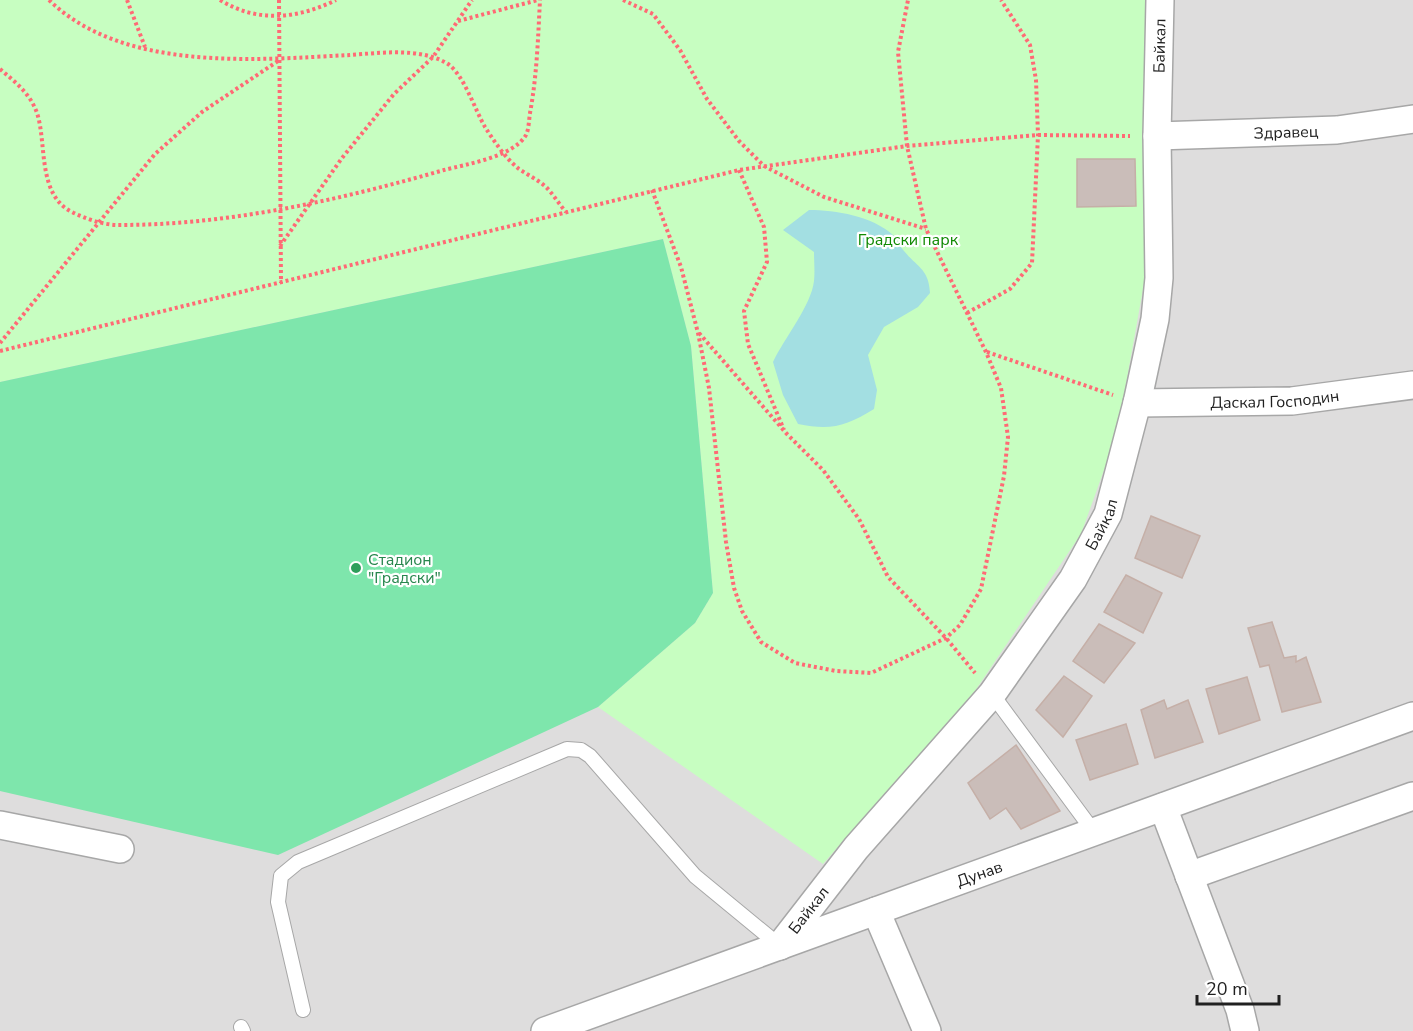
<svg xmlns="http://www.w3.org/2000/svg" width="1413" height="1031" font-family="'Nunito Sans',sans-serif">
<style>
.residential{fill:#dedddd}
.park{fill:#c7fec1}
.pitch{fill:#7ee6ac}
.water{fill:#a3dfe2}
.building{fill:#cabdb9;stroke:#c5afa7;stroke-width:1.5}
.lines{fill:none;stroke-linecap:round;stroke-linejoin:round}
.lane-casing{stroke:#a7a7a7;stroke-width:16}
.street-casing{stroke:#a7a7a7;stroke-width:30}
.path{stroke:#ff6a75;stroke-width:4;stroke-dasharray:3 3;stroke-linecap:butt}
.lane{stroke:#fff;stroke-width:14}
.street{stroke:#fff;stroke-width:27}
.leisure-dot{fill:#2e9e5b;stroke:#fff;stroke-width:2}
.labels{text-anchor:middle;stroke-width:4.5;stroke-linejoin:round;paint-order:stroke}
.street-label{font-size:16px;fill:#202020;stroke:#fff}
.park-label{font-size:16px;fill:#108a03;stroke:#fff}
.leisure-label{font-size:16px;fill:#27864d;stroke:#fff;text-anchor:start}
</style>
<rect width="100%" height="100%" fill="#f2ece6"/>
<path class="residential" d="M0,0h1413v1031h-1413z"/>
<path class="park" d="M0,0h1145v278l-28,156 -36,100 -106,157 -152,173 -225,-157 97,-84 18,-30 -22,-247 -28,-107 -663,143z"/>
<path class="pitch" d="M663,239l28,107 22,247 -18,30 -97,84 -320,148 -278,-64v-409z"/>
<path class="water" d="M809,210c27,0 63,6 84,25 5,5 6,11 11,16 13,16 25,18 26,42l-12,14 -34,20 -16,28 9,35 -3,19c-28,17 -43,22 -76,15l-15,-29 -10,-33c12,-25 38,-56 41,-81 1,-9 0,-20 0,-29l-31,-22z"/>
<path class="building" d="M1077,159h58l1,47 -59,1z
M1151,516l49,20 -18,42 -47,-20z
M1126,575l36,18 -19,40 -39,-21z
M1272,622l12,36 12,-2v6l10,-5 15,45 -39,10 -13,-47 -9,2 -12,-39z
M1099,624l36,19 -31,40 -31,-22z
M1064,676l28,20 -29,41 -27,-27z
M1247,677l13,43 -41,14 -13,-45z
M1164,700l3,9 21,-9 15,42 -48,16 -14,-48z
M1126,724l12,40 -48,16 -14,-40z
M1016,745l44,66 -39,18 -15,-21 -16,11 -22,-36z"/>
<g class="lines">
<defs>
<path id="lane" d="M992,694l102,138
M303,1010l-25,-108 3,-26 17,-14 269,-113 14,1 9,6 105,120 85,70
M241,1027l2,4"/>
<g id="street">
<path id="s1" d="M1157,136l180,-6 76,-11"/>
<path id="s2" d="M1137,403l155,-2 121,-16"/>
<path d="M1163,807l77,203 5,21"/>
<path d="M0,825l120,24"/>
<path d="M1189,876l224,-80"/>
<path d="M876,911l51,120"/>
<path id="s3" d="M780,946l76,-98 136,-154 81,-115 35,-65 29,-111 18,-84 4,-41 -2,-142 3,-136"/>
<path id="s4" d="M545,1031l868,-315"/>
</g>
</defs>
<use href="#lane" class="lane-casing"/>
<use href="#street" class="street-casing"/>
<path class="path" d="M49,0c74,72 205,60 301,55 30,-2 71,-8 98,9 16,11 27,46 37,63 9,14 21,32 34,42 9,6 19,11 27,18 7,7 13,17 20,25
M127,0l18,47
M220,0c37,23 78,19 116,0
M279,0l2,283
M623,0l30,14 27,36 27,49 32,42 25,25 60,31 102,32
M458,21l80,-21
M0,69c15,13 30,24 37,44 10,30 0,82 35,99 14,7 31,13 47,13 111,0 220,-25 325,-55 23,-6 69,-13 82,-35 3,-6 3,-16 4,-22 7,-38 8,-75 10,-113
M739,170l25,57 3,35 -23,49 4,33 36,86
M652,190l29,77 17,66 11,55 17,154 8,46 8,23 19,31 34,21 41,8 35,2 75,-35 14,-13 21,-36 23,-113 4,-39 -7,-49 -15,-36 -60,-123 -19,-83 -9,-94 10,-52
M280,246l62,-88 52,-64 39,-37 39,-57
M967,313l43,-24 22,-26 6,-128 -2,-55 -6,-35 -29,-45
M699,333l87,100 37,37 36,49 29,58 58,61 29,35
M0,343l155,-189 47,-42 76,-51
M0,351l739,-181 168,-24 131,-11 92,1
M987,352l126,43"/>
<use href="#lane" class="lane"/>
<use href="#street" class="street"/>
</g>
<circle class="leisure-dot" cx="356" cy="568" r="6"/>
<g class="labels">
<g class="street-label">
<text dy="6" stroke="none"><textPath href="#s3" startOffset="1018">Байкал</textPath></text>
<text dy="6" stroke="none"><textPath href="#s1" startOffset="129">Здравец</textPath></text>
<text dy="6" stroke="none"><textPath href="#s2" startOffset="138">Даскал Господин</textPath></text>
<text dy="6" stroke="none"><textPath href="#s3" startOffset="532">Байкал</textPath></text>
<text dy="6" stroke="none"><textPath href="#s4" startOffset="462">Дунав</textPath></text>
<text dy="6" stroke="none"><textPath href="#s3" startOffset="46">Байкал</textPath></text>
</g>
<g class="park-label">
<text x="908" y="245">Градски парк</text>
</g>
<g class="leisure-label">
<text x="368" y="565">Стадион<tspan x="368" dy="18">"Градски"</tspan></text>
</g>
</g>
<path d="M1197 995v9h82v-9" fill="none" stroke="#202020" stroke-width="3"/>
<text x="1206" y="995" font-size="18" fill="#202020" stroke="#ffffff" stroke-width="4.5" paint-order="stroke">20 m</text>
</svg>
